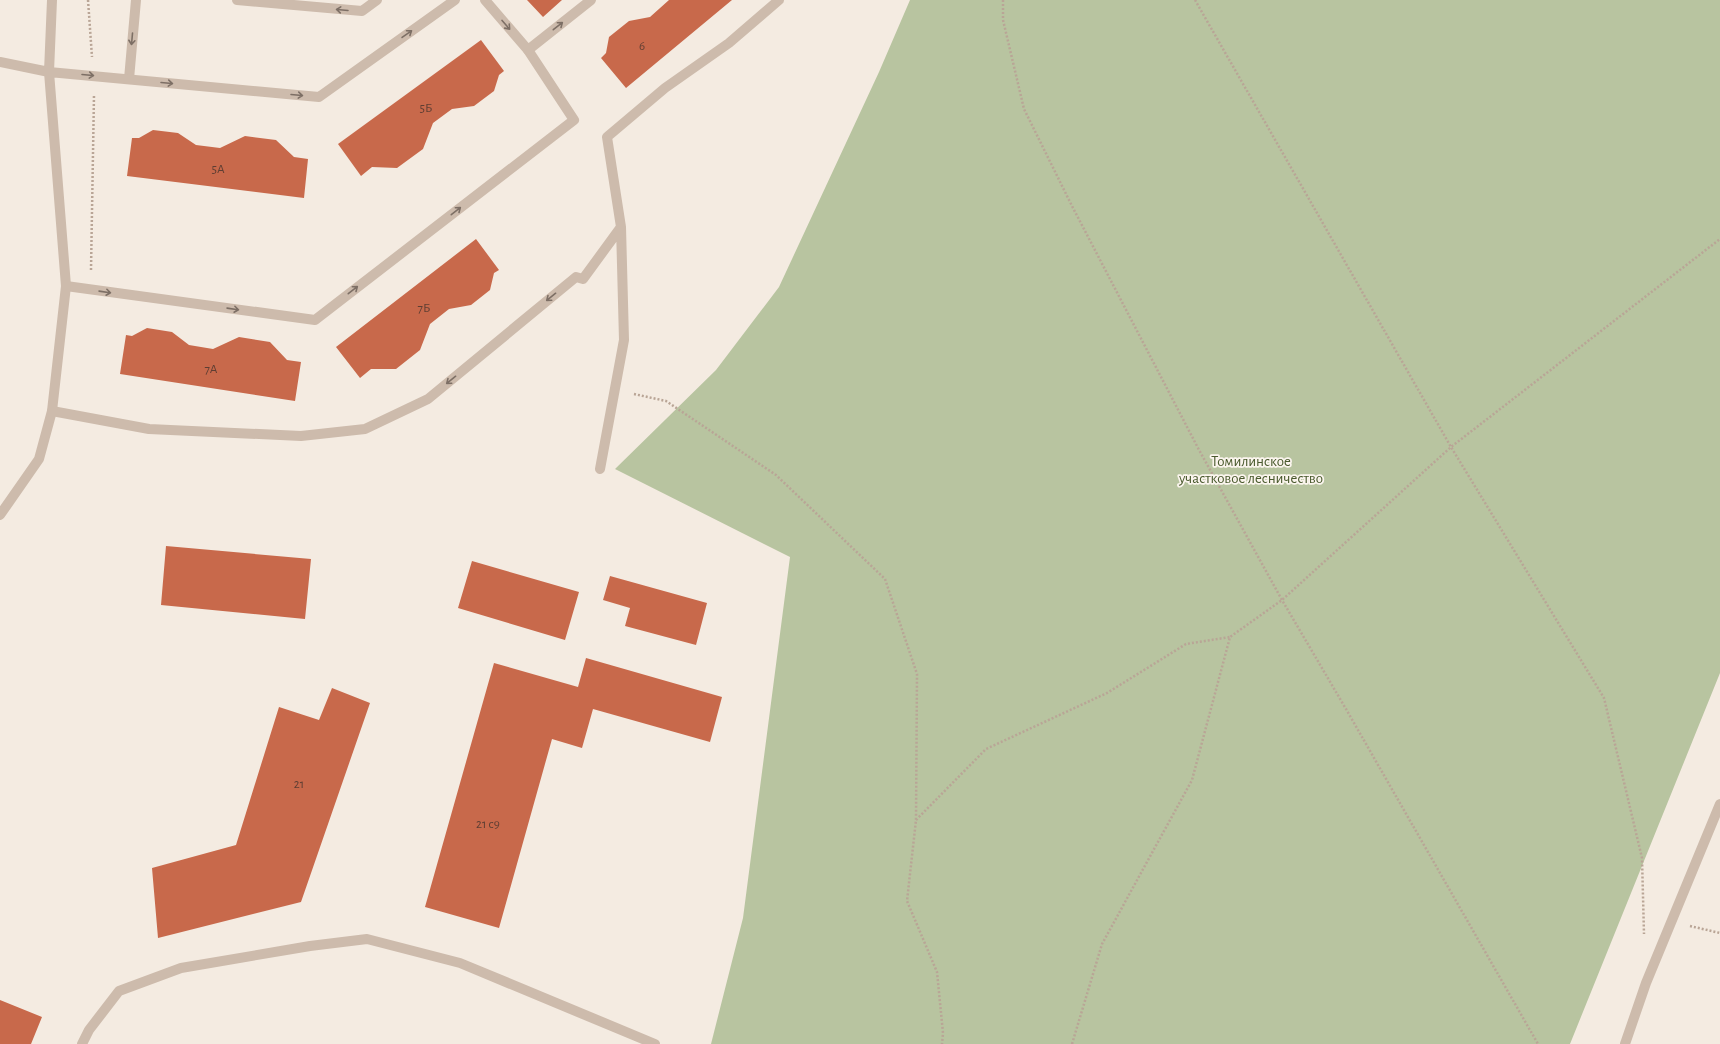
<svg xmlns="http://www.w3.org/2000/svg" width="1720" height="1044" font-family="'Alegreya Sans',sans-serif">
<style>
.green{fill:#b8c4a0}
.building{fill:#c8694b}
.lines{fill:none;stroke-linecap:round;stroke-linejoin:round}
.path{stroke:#b9a596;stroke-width:2.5;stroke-dasharray:2 2;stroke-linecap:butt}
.service{stroke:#cdbbac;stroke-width:10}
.minor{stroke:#cdbbac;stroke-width:10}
.oneway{stroke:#7d6f65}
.labels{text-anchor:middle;stroke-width:3.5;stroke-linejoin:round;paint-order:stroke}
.number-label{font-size:13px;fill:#5e3e33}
.park-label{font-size:15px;fill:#4a5a2e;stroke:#fbf5ee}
</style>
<rect width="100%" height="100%" fill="#f4ebe1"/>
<path class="green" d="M910,0h810v673l-150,371h-859l32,-126 47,-361 -175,-88 101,-99 63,-83 100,-215z"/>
<path class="building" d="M527,0h35l-19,17z
M669,0h63l-106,88 -25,-30 5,-5 3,-16 20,-16 21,-4z
M481,40l23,31 -5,4 -5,16 -20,15 -22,3 -19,14 -10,26 -26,19 -25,-1 -11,9 -23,-32z
M153,130l25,3 18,12 24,3 25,-12 31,4 18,17 14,2 -4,39 -177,-22 5,-38h7z
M476,239l23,31 -5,3 -4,17 -19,15 -22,4 -19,15 -10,26 -24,19h-25l-11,9 -24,-31z
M147,328l25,4 17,13 24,4 26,-12 31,5 17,18 14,2 -6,39 -175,-27 6,-39 6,1z
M166,546l145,13 -6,60 -144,-14z
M472,561l107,31 -14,48 -107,-32z
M610,576l97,27 -11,42 -71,-19 5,-18 -27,-8z
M586,658l136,39 -12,45 -117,-33 -11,39 -30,-9 -53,189 -74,-21 69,-244 84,24z
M332,688l38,15 -69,199 -143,36 -6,-70 84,-23 43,-138 40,13z
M0,1000l42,17 -11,27h-31z"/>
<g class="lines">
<path class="path" d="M88,0l4,57
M1003,0v20l21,89 48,97 126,242 84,152 64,109 192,335
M1195,0l256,447 153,251 38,160 2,76
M91,270l3,-175
M634,394l32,7 110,74 109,104 32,95 -1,146 -9,81 30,71 6,61 -1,11
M916,820l70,-71 121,-56 79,-49 44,-7
M1690,926l30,7
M1072,1044l30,-100 90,-164 38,-143 52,-37 169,-153 269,-208"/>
<path class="service" d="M129,79l7,-79
M66,286l249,34 259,-200 -46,-70
M52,411l97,18 152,7 64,-7 63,-30 148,-122 7,2 38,-52
M600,469l24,-129 -3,-113 -14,-90 58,-49 64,-45 50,-43
M82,1044l7,-14 30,-39 62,-23 129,-22 57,-7 93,24 195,81"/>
<path class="minor" d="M237,0l125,11 15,-11
M485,0l43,50 63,-50
M0,62l49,10 270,25 136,-97
M0,515l39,-56 13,-48 14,-125 -17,-214 3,-72
M1625,1044l21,-61 74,-179"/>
</g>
<defs><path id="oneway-shaft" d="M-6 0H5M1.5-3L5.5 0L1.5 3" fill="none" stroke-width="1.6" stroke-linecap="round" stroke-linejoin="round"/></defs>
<g class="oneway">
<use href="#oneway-shaft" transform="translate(342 10) rotate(-175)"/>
<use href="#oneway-shaft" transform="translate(506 25) rotate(49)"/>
<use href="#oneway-shaft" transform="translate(558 26) rotate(-38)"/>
<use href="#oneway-shaft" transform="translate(407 34) rotate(-35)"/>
<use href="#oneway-shaft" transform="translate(132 39) rotate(95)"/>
<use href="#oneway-shaft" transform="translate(88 75) rotate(5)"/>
<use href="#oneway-shaft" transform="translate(167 83) rotate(5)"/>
<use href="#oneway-shaft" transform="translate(297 95) rotate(5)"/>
<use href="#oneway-shaft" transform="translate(456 211) rotate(-38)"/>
<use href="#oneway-shaft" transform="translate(353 290) rotate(-38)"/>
<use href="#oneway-shaft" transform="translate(105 292) rotate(8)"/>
<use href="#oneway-shaft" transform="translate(551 297) rotate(141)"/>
<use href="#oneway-shaft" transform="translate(233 309) rotate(8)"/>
<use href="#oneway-shaft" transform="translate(451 380) rotate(141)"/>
</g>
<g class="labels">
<g class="number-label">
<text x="642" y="50">6</text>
<text x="426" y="112">5Б</text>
<text x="218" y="173">5А</text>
<text x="424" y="312">7Б</text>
<text x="211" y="373">7А</text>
<text x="299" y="788">21</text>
<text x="488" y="828">21 с9</text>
</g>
<g class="park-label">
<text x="1251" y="466">Томилинское<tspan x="1251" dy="17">участковое лесничество</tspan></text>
</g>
</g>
</svg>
